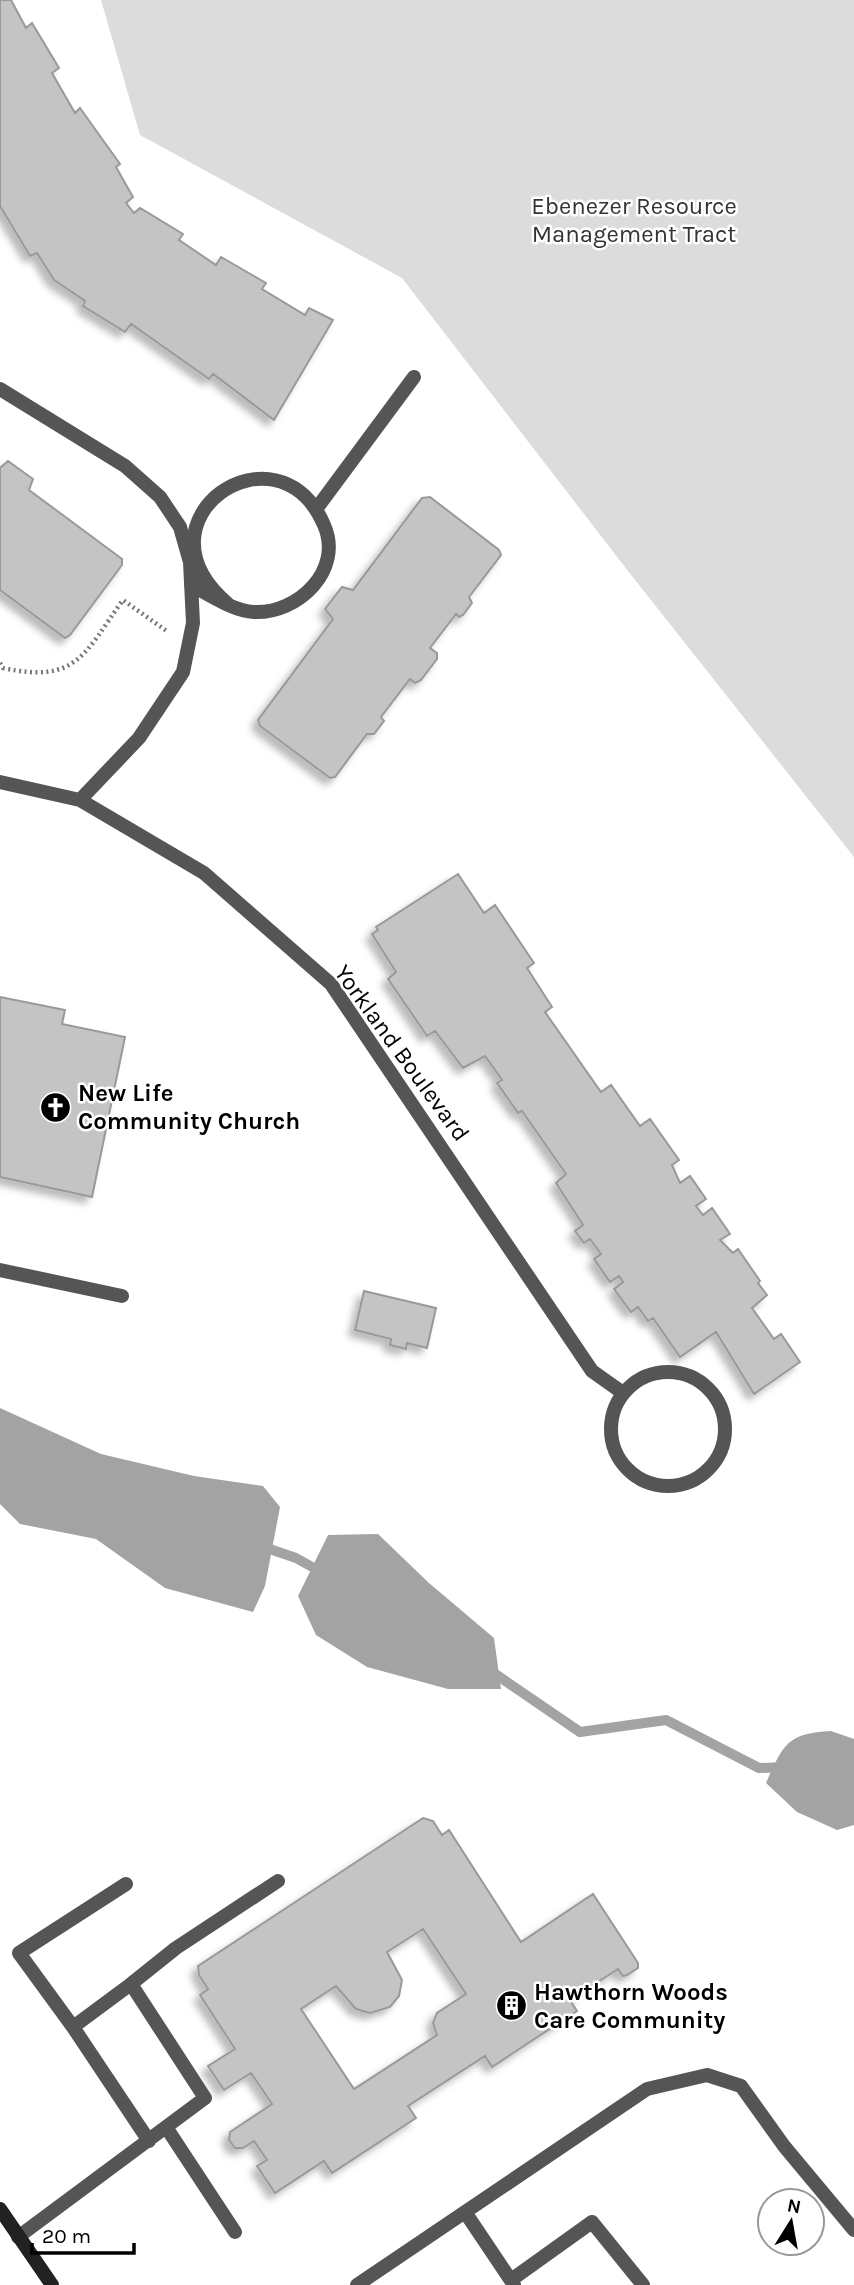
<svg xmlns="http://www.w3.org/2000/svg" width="854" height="2285" font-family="Karla,sans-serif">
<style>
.green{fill:#dcdcdc}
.water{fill:#a3a3a3}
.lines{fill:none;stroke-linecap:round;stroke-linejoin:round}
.stream{stroke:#a3a3a3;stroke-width:10}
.building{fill:#c4c4c4;stroke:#999;stroke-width:2;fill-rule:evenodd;filter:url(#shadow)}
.path{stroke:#777;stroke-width:4.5;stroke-dasharray:2 3.5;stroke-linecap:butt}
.lane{stroke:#555;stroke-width:14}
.street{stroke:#555;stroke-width:14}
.secondary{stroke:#222;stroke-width:14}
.labels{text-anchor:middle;stroke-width:5;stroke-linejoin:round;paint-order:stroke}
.park-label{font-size:24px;fill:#333;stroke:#fff}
.street-label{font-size:24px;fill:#000;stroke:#fff}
.poi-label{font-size:24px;font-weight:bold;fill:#000;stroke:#fff;text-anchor:start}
</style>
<defs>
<filter id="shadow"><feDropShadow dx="-6" dy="6" stdDeviation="3.5" flood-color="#0004"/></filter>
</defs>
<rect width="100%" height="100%" fill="#fff"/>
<path class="green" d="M101,0h753v857l-226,-286 -226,-293 -262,-143z"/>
<path class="water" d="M0,1408l101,46 93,22 69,10 17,21 -15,79 -12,26 -88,-24 -69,-49 -76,-15 -20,-20z
M378,1534l51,49 65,55 7,51h-53l-81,-22 -51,-32 -18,-39 30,-61z
M831,1731l23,8v86l-17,5 -40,-18 -31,-29c17,-38 21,-50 65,-52z"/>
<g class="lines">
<path class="stream" d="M258,1545l38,13 27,15
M488,1669l92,63 86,-12 93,48 28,-1"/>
</g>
<path class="building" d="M0,0h11l15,28 6,-5 27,45 -7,5 23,40 5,-5 40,56 -4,3 17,30 -7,6 8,10 6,-5 43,26 -4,6 37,25 5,-8 45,26 -4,6 43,26 4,-7 24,12 -59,100 -61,-46 -4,5 -78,-55 -6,8 -42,-26 2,-5 -31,-21 -17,-27 -7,3 -30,-50z
M8,461l25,18 -4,11 93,69v6l-52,70 -5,3 -65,-48v-122z
M430,497l69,53 2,5 -32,42 3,6 -9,12 -4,2 -3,-3 -26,34 7,5v6l-16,21 -6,3 -5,-4 -29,38 3,4 -10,13h-7l-32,43 -5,1 -70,-52 -2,-6 75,-101 -8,-10 17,-22 11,3 69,-92z
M458,874l26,39 11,-8 39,58 -7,5 25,39 -7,5 56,80 10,-7 29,41 10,-7 29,41 -7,5 8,18 10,-7 16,23 -10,7 7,9 9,-7 18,26 -10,6 13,13 5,-4 22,32 -2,2 9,12 -15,13 22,31 7,-5 19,28 -46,32 -38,-62 -36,25 -27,-39 -5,3 -10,-14 -7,5 -17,-23 9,-7 -4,-6 -9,6 -16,-23 7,-5 -11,-15 -6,4 -9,-12 8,-6 -27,-42 10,-9 -44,-63 -4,2 -21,-30 5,-3 -17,-24 -22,12 -28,-37 -8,5 -39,-57 8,-7 -24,-38 6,-4 -2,-3z
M0,997l65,13 -3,14 63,13 -33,160 -92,-20z
M364,1291l72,17 -9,40 -20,-5 -1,6 -16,-4 1,-6 -36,-9z
M423,1818l10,3 9,14 7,-5 72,112 72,-48 45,69v5l-11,7 -4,1 -5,-7 -48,31 7,11 -85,56 -7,-11 -77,50 8,12 -84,55 -8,-12 -49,32 -18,-27 10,-6 -13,-19 -11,7h-8l-6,-8 1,-8 42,-28 -21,-31 -27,17 -16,-24 27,-17 -35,-54 8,-6 -9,-14 -1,-9zM423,1929l43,65 -29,19 -4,10 4,12 -83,54 -53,-80 35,-23 20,23 14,4 20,-6 9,-11 3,-16 -15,-28z"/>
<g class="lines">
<path class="path" d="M0,663l3,5c74,16 81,-14 120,-68l45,32"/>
<path class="lane" d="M0,1270l122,26
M131,1984l45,-36 102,-67
M73,2027l-54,-74 107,-69
M166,2127l69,105
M465,2212l49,73
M18,2237l187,-139 -74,-114 -58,43 76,114
M511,2280l81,-58 51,63
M357,2285l290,-196 60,-14 34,11 43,60 70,84"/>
<path class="street" d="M0,389l125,77 35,31 20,30 10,35 3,61 -10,49 -44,66 -59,62
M317,508l97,-131
M191,585c19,10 42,26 63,27 44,2 90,-42 70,-87 -46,-107 -197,-6 -96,79
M0,782l80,18 124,73 127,111 261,387 31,22
M611 1429a57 57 0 1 1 114 0a57 57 0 1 1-114 0Z"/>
<path class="secondary" d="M0,2209l52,76"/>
</g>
<defs>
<symbol id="church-disc" viewBox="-11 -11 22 22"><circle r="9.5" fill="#000" stroke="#fff"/><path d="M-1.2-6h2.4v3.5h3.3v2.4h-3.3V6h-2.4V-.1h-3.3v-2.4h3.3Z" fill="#fff"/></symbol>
<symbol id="building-disc" viewBox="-11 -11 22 22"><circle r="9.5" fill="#000" stroke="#fff"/><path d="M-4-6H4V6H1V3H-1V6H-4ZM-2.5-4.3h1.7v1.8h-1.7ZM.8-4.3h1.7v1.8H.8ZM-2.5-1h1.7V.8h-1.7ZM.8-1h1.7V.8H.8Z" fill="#fff"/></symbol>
</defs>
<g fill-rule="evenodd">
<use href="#church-disc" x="38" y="1090" width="35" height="35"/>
<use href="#building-disc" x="494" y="1988" width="35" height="35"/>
</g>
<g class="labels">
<g class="park-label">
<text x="634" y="214">Ebenezer Resource<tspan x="634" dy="28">Management Tract</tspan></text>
</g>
<g class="street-label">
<text transform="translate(402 1053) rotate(54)" y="8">Yorkland Boulevard</text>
</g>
<g class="poi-label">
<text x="78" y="1101">New Life<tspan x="78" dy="28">Community Church</tspan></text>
<text x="534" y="2000">Hawthorn Woods<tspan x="534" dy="28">Care Community</tspan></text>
</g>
</g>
<g transform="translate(791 2222) rotate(11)"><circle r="33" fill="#ffffff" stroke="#999999" stroke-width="2"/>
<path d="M0-5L12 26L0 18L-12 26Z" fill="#000000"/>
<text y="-10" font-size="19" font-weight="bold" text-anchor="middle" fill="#000000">N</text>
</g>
<path d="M32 2243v10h102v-10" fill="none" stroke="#000000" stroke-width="3.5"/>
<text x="42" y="2243" font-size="21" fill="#000000" stroke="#ffffff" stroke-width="5" paint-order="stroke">20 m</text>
</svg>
